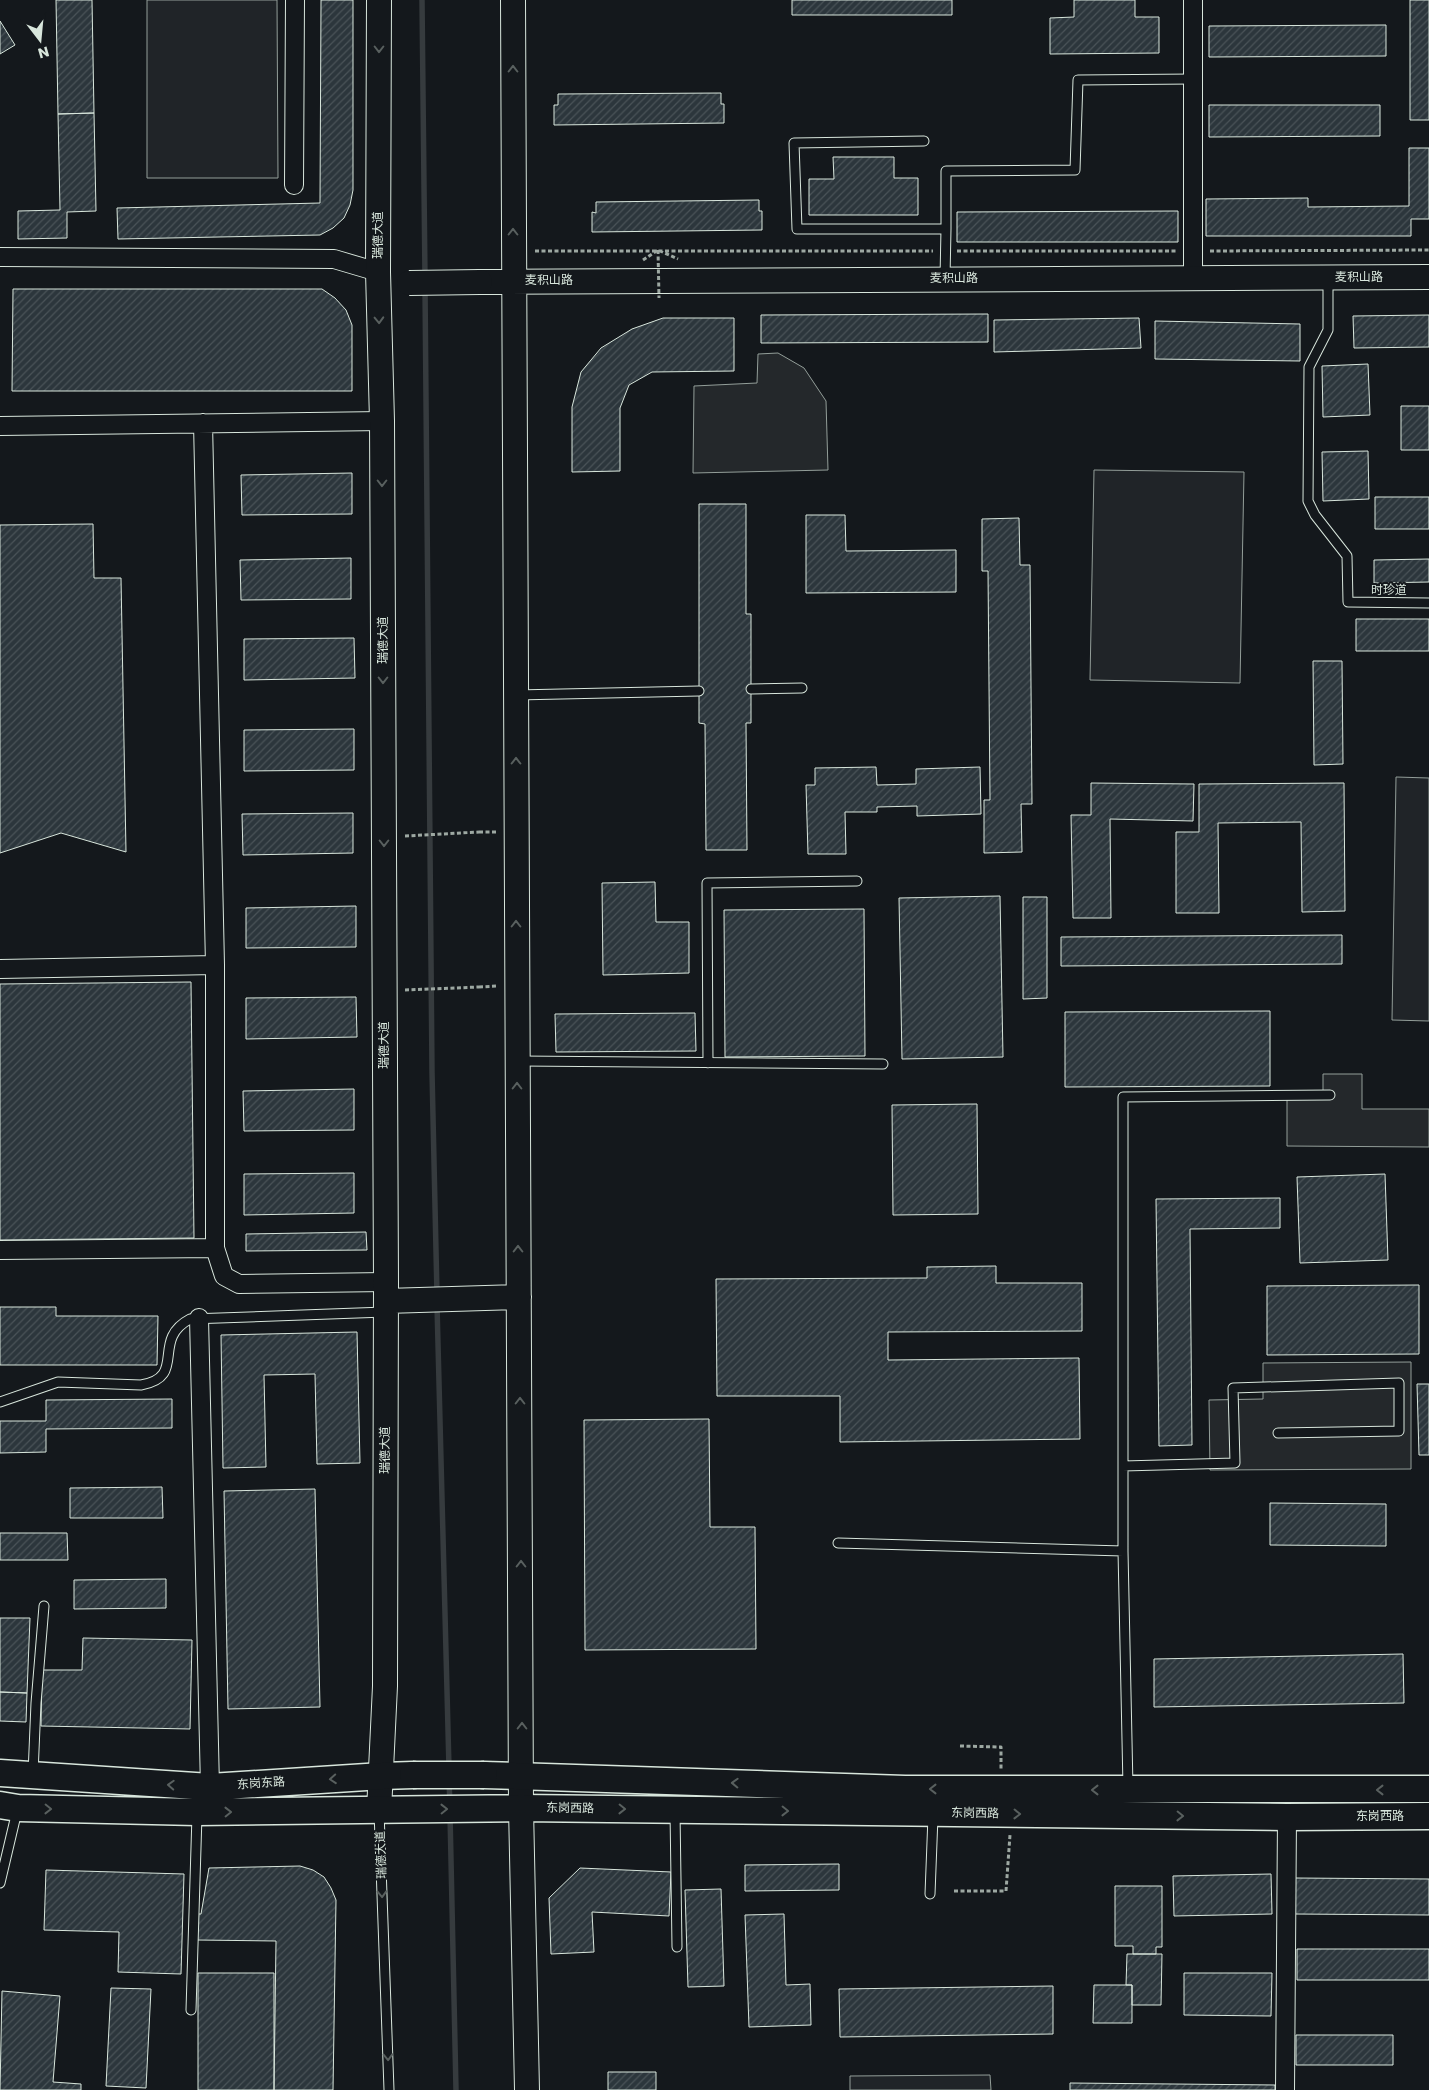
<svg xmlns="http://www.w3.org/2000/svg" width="1429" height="2090" font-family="Poppins,'Noto Sans SC',sans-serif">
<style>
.grass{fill:#202428;stroke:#939e99}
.parking{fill:#24282b;stroke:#939e99}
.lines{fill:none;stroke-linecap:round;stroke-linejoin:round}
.stream{stroke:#363b3e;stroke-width:5.5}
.building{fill:url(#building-hatch);stroke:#d8e6dc}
.lane-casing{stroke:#d8e6dc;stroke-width:11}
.street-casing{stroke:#d8e6dc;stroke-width:20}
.secondary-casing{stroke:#d8e6dc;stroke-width:26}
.primary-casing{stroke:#d8e6dc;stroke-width:29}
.path{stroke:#9da8a2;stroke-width:3;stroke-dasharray:4 2.5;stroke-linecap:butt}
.lane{stroke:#14181c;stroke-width:9}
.street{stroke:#14181c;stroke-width:18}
.secondary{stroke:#14181c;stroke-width:24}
.primary{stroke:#14181c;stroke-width:26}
.secondary-bridge-casing{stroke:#d8e6dc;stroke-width:26;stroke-linecap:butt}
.primary-bridge-casing{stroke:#d8e6dc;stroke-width:29;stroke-linecap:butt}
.path-bridge{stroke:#9da8a2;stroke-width:3;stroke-dasharray:4 2.5;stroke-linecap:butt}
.secondary-bridge{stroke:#14181c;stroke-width:24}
.primary-bridge{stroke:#14181c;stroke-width:26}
.oneway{stroke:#59605f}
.labels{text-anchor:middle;stroke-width:4;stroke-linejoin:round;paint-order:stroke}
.street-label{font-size:12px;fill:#d8e6dc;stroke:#14181c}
</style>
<defs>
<pattern id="building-hatch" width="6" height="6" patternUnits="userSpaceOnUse" patternTransform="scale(1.25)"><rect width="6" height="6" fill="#2c363c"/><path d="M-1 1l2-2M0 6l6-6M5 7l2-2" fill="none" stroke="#4a5358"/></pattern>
</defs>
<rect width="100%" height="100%" fill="#14181c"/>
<path class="grass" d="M147,0h130l1,178h-131z
M1094,470l150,2 -4,211 -150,-3z
M1396,777l33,1v243l-37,-1z
M990,2075l1,15h-141v-14z"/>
<path class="parking" d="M778,353l26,15 22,33 2,69 -135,3 1,-87 63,-3 1,-29z
M1323,1074h39v35h67v38l-142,-1v-53h36z
M1411,1362v107l-201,1 -1,-70 54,-1v-36z"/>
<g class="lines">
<path class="stream" d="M422,0l3,278
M425,287l7,785 5,223
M437,1305l12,463
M449,1782l1,21
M450,1814l6,276"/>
</g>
<path class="building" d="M56,0h36l2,113 -36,1z
M321,0h32v190l-3,15 -6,13 -11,10 -13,7 -202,4 -1,-31 203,-5z
M792,0h160v15h-160z
M1074,0h61v17h24v36l-109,1v-36l24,-1z
M1410,0h19v120h-19z
M0,21l15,24 -15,9z
M1386,25v31l-177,1v-31z
M721,93v11h3v19l-170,2v-20h4v-11z
M1209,105h171v31l-171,1z
M94,113l2,98 -29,1v26l-49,1v-28l42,-1 -2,-96z
M1409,148h20v71h-18v17h-205v-37l102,-1v9l101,-1z
M833,157h61v21h24v37h-109v-36h25z
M759,200v11h3v19l-170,2v-20l4,1v-11z
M1178,211v31h-221v-30z
M13,289h309l13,9 11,12 6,15v66h-340z
M988,314v28l-227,1v-28z
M1429,315v32l-75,1 -1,-32z
M663,318h71v53l-82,1 -23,13 -9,23v63l-48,1v-65l9,-35 20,-24 31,-19z
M1139,318l2,30 -147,4v-32z
M1155,321l145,3v37l-145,-2z
M1368,364l2,51 -47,2 -1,-51z
M1401,406h28v44h-28z
M1368,451l1,48 -46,2 -1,-49z
M352,473v41l-110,1 -1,-40z
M1375,497h54v32h-54z
M699,504h47v110h5v109h-5l1,127h-41l-1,-126 -6,-1z
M806,515h39l1,36 110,-1v42l-150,1z
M1019,518l1,47h10l2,239h-11l1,48 -38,1v-53h6l-2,-229h-6v-52z
M93,524l1,54h27l5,274 -65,-19 -61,20v-328z
M351,558v41l-110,1 -1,-40z
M1429,559v23l-55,1v-23z
M1356,619h73v32h-73z
M354,638l1,40 -111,2v-41z
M1313,661h29l1,103 -29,1z
M354,729v41l-110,1v-41z
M876,767l1,18 39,-1v-15l64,-2 1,47 -64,2v-10l-40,1v5h-32l1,42h-38l-2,-69h9v-17z
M1091,783l103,1 -1,37 -83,-2 1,99h-38l-2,-103h20z
M1344,783l1,128 -43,1 -1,-90 -83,1 1,90h-43v-81h23v-48z
M353,813v40l-110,2 -1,-41z
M655,882l1,40h33v51l-86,2 -1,-92z
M1000,896l3,161 -101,2 -3,-161z
M1023,897h24v101l-24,1z
M356,906v41l-110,1v-40z
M864,909l1,147 -140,1 -1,-147z
M1342,935v29l-281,2v-29z
M191,982l3,256 -194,2v-256z
M356,997l1,40 -111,2v-41z
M1270,1011v75l-205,1v-75z
M695,1013l1,38 -140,1 -1,-38z
M354,1089v41l-110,1 -1,-40z
M977,1104l1,110 -85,1 -1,-110z
M354,1173v40l-110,2v-41z
M1385,1174l3,86 -88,3 -3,-86z
M1280,1198v30l-90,1 2,216 -33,1 -3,-247z
M366,1232l1,18 -121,1v-17z
M996,1266v17h86v48l-194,1v28l191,-2 1,81 -240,3v-46h-123l-1,-117 211,-1v-11z
M1419,1285v69l-152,1v-69z
M0,1307h56v9h102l-1,49h-157z
M357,1332l3,131 -43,1 -2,-90 -51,1 2,92 -43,1 -2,-133z
M1417,1384h12v71h-10z
M172,1399v29l-126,1v23l-46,1v-32h46v-21z
M709,1419l1,108h45l1,122 -171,1 -1,-230z
M162,1487l1,31h-93v-30z
M315,1489l5,218 -92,2 -4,-218z
M1270,1503l116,1v42l-116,-1z
M0,1533h67l1,27h-68z
M166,1579v29l-92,1v-29z
M0,1618h30l-3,75 -27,-1z
M83,1638l109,2 -2,89 -149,-3 1,-56h40z
M1403,1654l1,49 -250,4v-48z
M0,1692l27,1 -1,29 -26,-1z
M839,1864v26l-94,1v-26z
M300,1866l13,4 11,7 7,11 5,12 -3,190h-59l2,-149 -79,-1v-26h4l8,-46z
M580,1868l91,4 -2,44 -77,-4 2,40 -43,2 -2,-56z
M46,1870l138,4 -3,100 -63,-2 1,-40 -75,-2z
M1271,1874l1,40 -98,2 -1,-40z
M1295,1878l134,1v36l-135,-1z
M1115,1886h47v61h-6v7h-23v-8h-18z
M721,1889l3,97 -36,1 -3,-97z
M784,1914l2,71 24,-1 1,41 -62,2 -4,-112z
M1297,1949h132v31h-132z
M1127,1954h35l-1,51h-29v-20h-6z
M198,1973h76v117h-76z
M1184,1973h88l-1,43 -87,-1z
M1094,1985h38v38h-39z
M1053,1986v48l-213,3 -1,-48z
M111,1988l40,1 -5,99 -40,-2z
M2,1991l58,5 -7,86 28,2v6h-81z
M1296,2035h97v30h-97z
M608,2072h48v18h-48z
M1070,2083l205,2v5h-205z"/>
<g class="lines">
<defs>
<path id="lane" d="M924,141l-130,2 3,86h149v-58l129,-1 3,-90 115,-1
M945,278l1,-49
M1328,278v52l-19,37 -1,134 7,14 32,41 1,46 81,1
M751,689l51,-1
M516,695l183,-4
M520,1061l363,3
M708,1063l-1,-180 150,-2
M0,1402l58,-20 83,3c47,-8 9,-45 49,-66l195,-7
M1123,1466l112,-3 -2,-75 166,-5v48l-121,2
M838,1543l285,8
M33,1774l3,-71 8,-97
M1128,1787l-5,-236v-454l207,-2
M379,1811l10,279
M675,1812l2,135
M0,1883l17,-72
M930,1894l3,-78
M191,2010l6,-195"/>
<path id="street" d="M294,185l1,-185
M0,257l334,2 44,13
M1193,278v-278
M0,426l382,-5
M215,965v283l9,28 15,8 147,-2
M0,969l215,-4 -12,-542
M0,1250l215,-2
M199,1318l11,469
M1285,2090l2,-273"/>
<path id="secondary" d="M513,0l8,1808 6,282
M480,282l949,-5
M386,1301l133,-4
M379,1811l6,-125 1,-404 -4,-861 -4,-149 1,-272"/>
<path id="primary" d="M0,1773l210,14 172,-11 31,-1
M484,1775l421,14h524
M0,1805l18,3 179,4 324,-4 766,9 142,-1"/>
</defs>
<use href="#lane" class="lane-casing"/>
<use href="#street" class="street-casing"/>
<use href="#secondary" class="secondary-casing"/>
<use href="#primary" class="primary-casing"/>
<path class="path" d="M535,251h398
M957,251h219
M1210,251l219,-1
M643,260l15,-10 20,9
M479,832h17
M479,987l19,-1
M960,1746l41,1v22
M954,1891h52l4,-56"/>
<use href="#lane" class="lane"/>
<use href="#street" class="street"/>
<use href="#secondary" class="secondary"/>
<use href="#primary" class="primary"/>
<defs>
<path id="secondary-bridge" d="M409,283l71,-1"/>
<path id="primary-bridge" d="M413,1775h71"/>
</defs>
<use href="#secondary-bridge" class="secondary-bridge-casing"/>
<use href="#primary-bridge" class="primary-bridge-casing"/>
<path class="path-bridge" d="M658,250l1,48
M405,836l74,-4
M405,990l74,-3"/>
<use href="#secondary-bridge" class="secondary-bridge"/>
<use href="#primary-bridge" class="primary-bridge"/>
</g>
<defs><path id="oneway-chevron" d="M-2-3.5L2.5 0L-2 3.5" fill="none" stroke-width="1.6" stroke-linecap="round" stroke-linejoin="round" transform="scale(1.25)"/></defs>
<g class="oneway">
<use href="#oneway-chevron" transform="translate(379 49) rotate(90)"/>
<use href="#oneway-chevron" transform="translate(513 69) rotate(-90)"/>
<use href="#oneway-chevron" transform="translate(513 232) rotate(-90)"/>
<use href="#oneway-chevron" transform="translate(379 320) rotate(88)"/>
<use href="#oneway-chevron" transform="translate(382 483) rotate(90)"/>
<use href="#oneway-chevron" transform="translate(383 680) rotate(90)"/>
<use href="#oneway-chevron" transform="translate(516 761) rotate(-90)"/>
<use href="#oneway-chevron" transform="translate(384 843) rotate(90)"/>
<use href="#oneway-chevron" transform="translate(516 924) rotate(-90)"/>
<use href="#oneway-chevron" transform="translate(517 1086) rotate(-90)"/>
<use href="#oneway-chevron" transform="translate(518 1249) rotate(-90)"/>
<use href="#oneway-chevron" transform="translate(520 1401) rotate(-90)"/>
<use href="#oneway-chevron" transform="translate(521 1564) rotate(-90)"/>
<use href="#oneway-chevron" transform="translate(522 1726) rotate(-90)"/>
<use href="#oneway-chevron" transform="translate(333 1779) rotate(176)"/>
<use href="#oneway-chevron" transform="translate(735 1783) rotate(-178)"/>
<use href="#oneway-chevron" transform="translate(171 1785) rotate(-177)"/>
<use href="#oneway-chevron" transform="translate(933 1789) rotate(180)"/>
<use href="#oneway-chevron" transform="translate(1095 1790) rotate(-180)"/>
<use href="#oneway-chevron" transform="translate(1380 1790) rotate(180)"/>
<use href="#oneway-chevron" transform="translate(48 1809) rotate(1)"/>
<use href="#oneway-chevron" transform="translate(444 1809) rotate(-1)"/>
<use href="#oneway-chevron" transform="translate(622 1809) rotate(1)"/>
<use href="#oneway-chevron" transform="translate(785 1811) rotate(1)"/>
<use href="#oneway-chevron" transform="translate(228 1812) rotate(-1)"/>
<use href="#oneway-chevron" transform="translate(1017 1814) rotate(1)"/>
<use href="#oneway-chevron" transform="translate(1180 1816) rotate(1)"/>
<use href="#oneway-chevron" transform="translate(382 1894) rotate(88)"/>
<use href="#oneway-chevron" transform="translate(388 2057) rotate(88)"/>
</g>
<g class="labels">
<g class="street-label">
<text transform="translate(378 235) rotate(-90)" y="4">瑞德大道</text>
<text x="1359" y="281">麦积山路</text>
<text x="954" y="282">麦积山路</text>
<text x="549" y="284">麦积山路</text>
<text x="1389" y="594">时珍道</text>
<text transform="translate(383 640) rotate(-90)" y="4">瑞德大道</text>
<text transform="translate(384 1045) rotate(-90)" y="4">瑞德大道</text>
<text transform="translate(385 1450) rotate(-90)" y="4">瑞德大道</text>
<text transform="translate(261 1783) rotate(-4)" y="4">东岗东路</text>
<text transform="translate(570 1808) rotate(1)" y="4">东岗西路</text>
<text transform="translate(975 1813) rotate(1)" y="4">东岗西路</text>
<text x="1380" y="1820">东岗西路</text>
<text transform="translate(381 1855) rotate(-92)" y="4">瑞德大道</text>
</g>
</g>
<g transform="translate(40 40) rotate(164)" stroke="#14181c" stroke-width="4" paint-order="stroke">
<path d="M0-4L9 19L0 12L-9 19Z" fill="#d8e6dc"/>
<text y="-8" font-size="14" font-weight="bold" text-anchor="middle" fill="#d8e6dc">N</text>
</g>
</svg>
